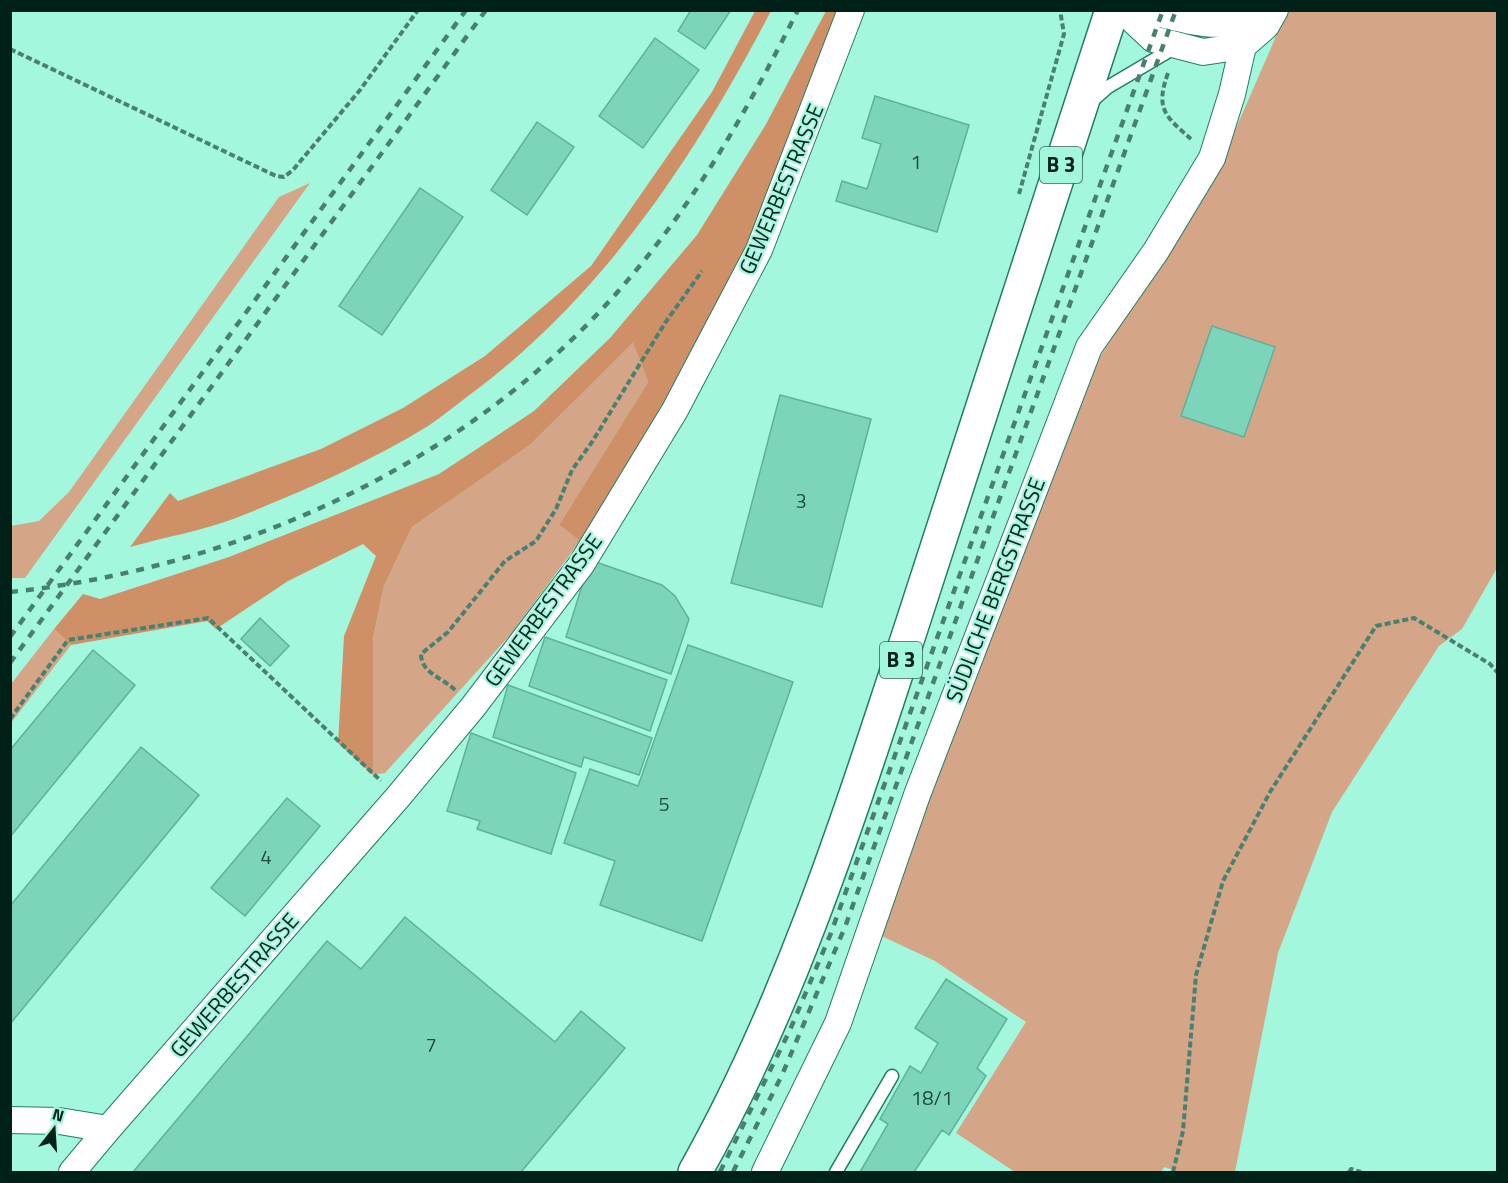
<svg xmlns="http://www.w3.org/2000/svg" width="1508" height="1183" font-family="'Titillium Web',sans-serif">
<style>
.green{fill:#d5a588}
.forest{fill:#cf9068}
.building{fill:#7cd5bb;stroke:#5eb199;stroke-width:1.5}
.lines{fill:none;stroke-linecap:round;stroke-linejoin:round}
.service-casing{stroke:#237c66;stroke-width:15}
.minor-casing{stroke:#237c66;stroke-width:28}
.primary-casing{stroke:#237c66;stroke-width:36}
.path{stroke:#498171;stroke-width:4;stroke-dasharray:6 3;stroke-linecap:butt}
.service{stroke:#fff;stroke-width:12}
.minor{stroke:#fff;stroke-width:26}
.primary{stroke:#fff;stroke-width:33}
.rail{stroke:#48806f;stroke-width:4.5;stroke-dasharray:8 8;stroke-linecap:butt}
.labels{text-anchor:middle;stroke-width:4.5;stroke-linejoin:round;paint-order:stroke}
.number-label{font-size:20px;fill:#1f4e41}
.shield{fill:#a3f7dd;stroke:#316153;stroke-width:1.5}
.shield-label{font-size:21px;font-weight:bold;fill:#002118}
.street-label{font-size:22px;fill:#002118;stroke:#a3f7dd}
</style>
<rect width="100%" height="100%" fill="#a3f7dd"/>
<path class="green" d="M1287,11h210v557l-35,61 -23,17 -107,166 -54,141 -43,219h-56l-15,-5 -3,5h-146l-59,-39 70,-111 -91,-61 -62,-29 213,-552 141,-231z
M310,183l-285,395h-14v-52l28,-5 30,-29 210,-295z
M633,341l15,41 -89,143 21,16 -69,93 -126,139 -12,2v-135l11,-54 28,-59 118,-82z
M54,629l17,16 -60,78v-39z"/>
<path class="forest" d="M755,11h16c-76,145 -166,283 -299,382 -15,11 -29,23 -44,33 -60,37 -127,66 -192,92 -34,13 -71,19 -106,29l40,-54 8,8 143,-52 82,-41 82,-52 106,-90 121,-174z
M826,11h19l-107,258 -59,113 -99,159 -21,-16 89,-143 -15,-40 -103,103 -118,82 -28,59 -11,53v136l-35,-32 6,-107 32,-80 -13,-12 -75,37 -72,48 -9,-8 -136,24 -17,-16 29,-35 17,5 129,-42 210,-83 95,-63 76,-73 87,-103 68,-109z"/>
<path class="building" d="M691,10h40l-26,39 -27,-18z
M655,38l44,32 -56,78 -44,-32z
M875,96l94,29 -32,107 -101,-31 6,-20 25,8 14,-45 -19,-6z
M537,122l37,25 -47,68 -36,-25z
M420,188l43,29 -81,118 -43,-29z
M1212,326l63,21 -31,90 -63,-21z
M780,395l91,24 -49,188 -91,-24z
M590,560l72,25 13,11 14,23 -18,55 -105,-37z
M260,618l29,28 -19,20 -29,-27z
M545,637l122,43 -17,51 -121,-45z
M688,645l105,37 -91,259 -102,-36 15,-44 -51,-18 26,-74 48,17z
M93,650l42,35 -125,152v-87z
M508,685l144,53 -13,37 -55,-18 -3,10 -88,-30z
M471,733l105,40 -25,81 -74,-25 3,-8 -33,-10z
M141,747l58,48 -189,229v-118z
M287,798l33,28 -75,90 -34,-28z
M405,917l150,125 26,-31 44,37 -104,124h-388l194,-231 34,28z
M946,979l61,40 -30,49 9,8 -37,59 -7,-5 -28,42h-54l28,-48 -8,-5 30,-53 11,7 17,-30 -23,-15z"/>
<g class="lines">
<defs>
<path id="service" d="M1091,102l17,-15 66,-39
M836,1172l56,-96"/>
<path id="minor" d="M1122,10l31,29 50,13 40,-6 23,-20 9,-16
M1146,10c37,9 72,23 107,5
M10,1120l49,1 49,8 -36,43
M108,1129l290,-332 75,-90 108,-142 94,-155 84,-160 92,-240
M765,1172l73,-149 79,-228 172,-448 67,-96 56,-93 20,-64 11,-48 -4,-24"/>
<path id="primary" d="M695,1172c96,-170 156,-361 217,-547 67,-205 132,-410 200,-615"/>
</defs>
<use href="#service" class="service-casing"/>
<use href="#minor" class="minor-casing"/>
<use href="#primary" class="primary-casing"/>
<path class="path" d="M10,49l266,127 8,1 9,-7 67,-80 58,-80
M1168,73c-13,36 -3,43 23,66
M1019,194l45,-160 -4,-24
M455,690c-12,-12 -34,-17 -34,-36l27,-22 57,-71 31,-20 20,-32 16,-39 20,-28 73,-119 37,-52
M10,719l58,-79 140,-22 173,163
M1173,1172l10,-41 13,-156 27,-94 47,-89 106,-166 38,-8 76,46 8,9
M1349,1172l2,-3 10,3
M1497,1172l1,-1"/>
<use href="#service" class="service"/>
<use href="#minor" class="minor"/>
<use href="#primary" class="primary"/>
<path class="rail" d="M10,592c229,-24 459,-129 611,-304 73,-83 127,-179 177,-278
M10,637l456,-627
M10,663l476,-653
M720,1172l70,-142 41,-97 332,-923
M733,1172l49,-97 63,-148 331,-917"/>
</g>
<g class="labels">
<g class="number-label">
<text x="916" y="169">1</text>
<text x="801" y="508">3</text>
<text x="664" y="811">5</text>
<text x="266" y="864">4</text>
<text x="431" y="1052">7</text>
<text x="932" y="1105">18/1</text>
</g>
<g class="shield">
<rect x="1040" y="147" width="42" height="36" rx="4.5"/>
<rect x="880" y="642" width="42" height="36" rx="4.5"/>
</g>
<g class="shield-label">
<text x="1061" y="172">B 3</text>
<text x="901" y="667">B 3</text>
</g>
<g class="street-label">
<text transform="translate(781 189) rotate(-67)" y="8">GEWERBESTRASSE</text>
<text transform="translate(995 590) rotate(-69)" y="8">SÜDLICHE BERGSTRASSE</text>
<text transform="translate(543 610) rotate(-54)" y="8">GEWERBESTRASSE</text>
<text transform="translate(234 985) rotate(-49)" y="8">GEWERBESTRASSE</text>
</g>
</g>
<rect width="1508" height="1183" fill="none" stroke="#002118" stroke-width="24"/>
<g transform="translate(54 1129) rotate(17)" stroke="#a3f7dd" stroke-width="4.5" paint-order="stroke">
<path d="M0-4.5L10 22L0 15L-10 22Z" fill="#002118"/>
<text y="-9" font-size="16" font-weight="bold" text-anchor="middle" fill="#002118">N</text>
</g>
</svg>
